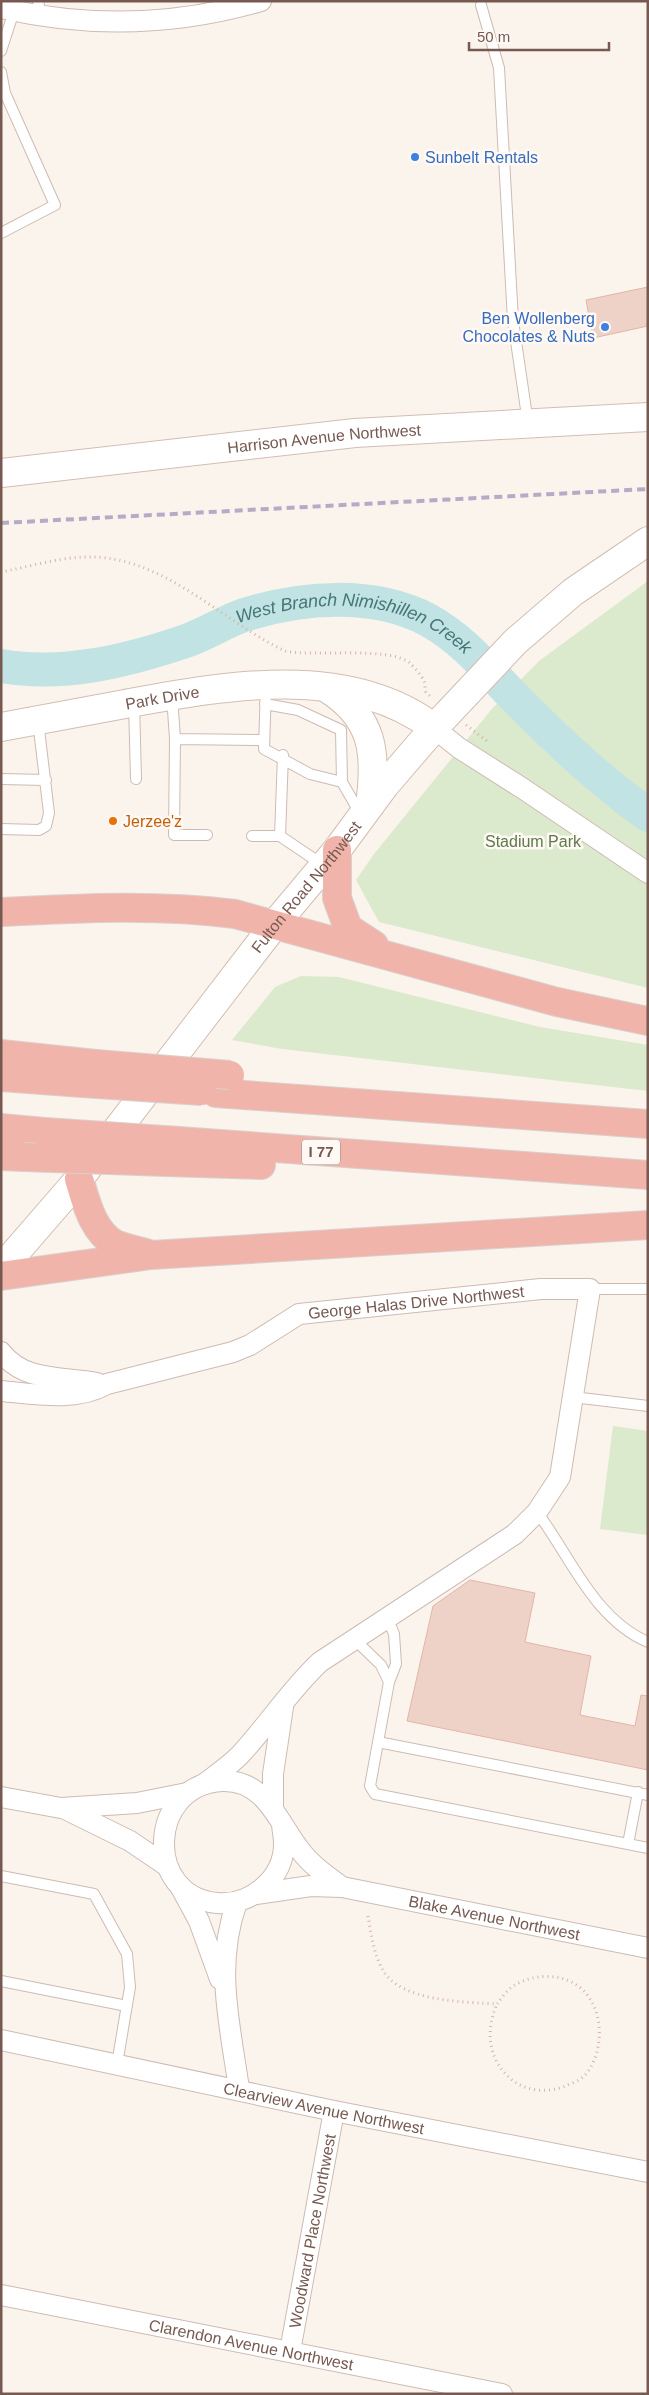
<svg xmlns="http://www.w3.org/2000/svg" width="649" height="2395" font-family="Helvetica,sans-serif">
<style>
.green{fill:#dbe9cc}
.lines{fill:none;stroke-linecap:round;stroke-linejoin:round}
.river{stroke:#c2e3e4;stroke-width:34}
.building{fill:#efd2c7;stroke:#e0b7a8}
.lane-casing{stroke:#cdbbb3;stroke-width:12}
.street-casing{stroke:#cdbbb3;stroke-width:22}
.secondary-casing{stroke:#d3bdb3;stroke-width:30}
.highway-casing{stroke:#d9d1ce;stroke-width:30}
.path{stroke:#d4b5a9;stroke-width:3;stroke-dasharray:1 4;stroke-linecap:butt}
.lane{stroke:#fff;stroke-width:10}
.street{stroke:#fff;stroke-width:20}
.secondary{stroke:#fff;stroke-width:28}
.highway{stroke:#f0b4aa;stroke-width:28}
.rail{stroke:#b6abc6;stroke-width:4;stroke-dasharray:8 5;stroke-linecap:butt}
.highway-bridge-casing{stroke:#d9d1ce;stroke-width:30;stroke-linecap:butt}
.highway-bridge{stroke:#f0b4aa;stroke-width:28}
.shop-dot{fill:#3f7fe0;stroke:#fef9f4;stroke-width:2}
.food-dot{fill:#e8710a;stroke:#fef9f4;stroke-width:2}
.labels{text-anchor:middle;stroke-width:5;stroke-linejoin:round;paint-order:stroke}
.shield{fill:#fef9f4;stroke:#9f8982;stroke-width:1}
.shield-label{font-size:15px;font-weight:bold;fill:#765951}
.shop-label{font-size:16px;fill:#366cbe;stroke:#fef9f4;text-anchor:start}
.street-label{font-size:16px;fill:#765951;stroke:#fef9f4}
.food-label{font-size:16px;fill:#c56008;stroke:#fef9f4;text-anchor:start}
.park-label{font-size:16px;fill:#5e7a4a;stroke:#fef9f4}
.water-label{font-size:18px;font-style:italic;fill:#457678;stroke:#fef9f4}
</style>
<rect width="100%" height="100%" fill="#fbf4ed"/>
<path class="green" d="M648,581v407l-269,-66 -23,-42 18,-26 117,-144 48,-49z
M301,976l38,1 201,50 108,18v46l-366,-42 -50,-9 43,-53z
M613,1426l35,5v104l-48,-6z"/>
<g class="lines">
<path class="river" id="s1" d="M1,666c62,11 126,-5 185,-25 20,-7 38,-19 58,-26 58,-18 129,-24 184,5 35,19 60,50 87,78 42,42 84,82 133,117"/>
</g>
<path class="building" d="M648,287v39l-55,12 -7,-38z
M470,1580l65,13 -10,49 66,14 -11,59 55,11 6,-31 7,1v74l-241,-49 26,-115z"/>
<g class="lines">
<defs>
<path id="lane" d="M38,1l3,15
M481,5l18,63 14,253 15,102
M1,51l13,-40
M1,72l4,21 50,112 -54,28
M266,685l-2,64 46,25 32,8 19,33
M172,696l3,43 89,1
M134,702l2,77
M265,704l33,6 43,20 1,52
M175,739l-1,96h33
M283,755l-3,81 43,29
M1,779l45,1
M1,829l38,1 7,-4 3,-13 -11,-92
M252,836h28
M590,1289h58
M573,1397l75,9
M537,1512c33,44 57,107 111,130
M387,1617l7,17 2,30 -7,18 -19,104 5,8 273,54
M353,1638l28,27 8,17
M378,1742l270,53
M628,1844l10,-52
M1,1876l93,18 33,60 3,33 -13,77
M1,1981l126,25"/>
<g id="street">
<path d="M1,8c87,20 174,18 260,-7"/>
<path d="M434,728l25,20 63,40 126,85"/>
<path d="M1,1352c24,31 62,24 96,31"/>
<path id="s2" d="M1,1391c35,3 74,11 106,-7l126,-32 17,-7 49,-31 242,-25h49l-30,188 -23,35 -22,22 -195,128c-30,28 -52,63 -80,93 -11,11 -24,20 -36,29"/>
<path d="M1,1797l60,11 76,-5 50,-10"/>
<path d="M273,1806v-32l10,-67"/>
<path d="M65,1809l65,32 37,25"/>
<path d="M282,1823c0,6 2,13 2,19 1,36 -33,64 -67,61 -73,-6 -70,-118 5,-122 43,-2 56,41 78,69 11,15 27,26 42,37"/>
<path d="M180,1886l19,35 21,58"/>
<path id="s3" d="M256,1894l55,-8 31,1 306,61"/>
<path d="M237,1902c-23,64 -7,122 2,187"/>
<path id="s4" d="M1,2040l333,71 314,61"/>
<path id="s5" d="M1,2295l501,99"/>
<path id="s6" d="M290,2351l44,-240"/>
</g>
<g id="secondary">
<path id="s7" d="M1,473l354,-40 293,-16"/>
<path d="M328,689c46,29 49,65 42,116"/>
<path id="s8" d="M1,727c41,-8 83,-15 124,-23 98,-18 223,-42 309,24"/>
<path id="s9" d="M1,1269l78,-90 196,-255 62,-74 48,-65 49,-57 81,-86 58,-50 75,-51"/>
</g>
<path id="highway" d="M337,850v48l11,30 26,17
M1,912c79,-4 156,-8 234,2l322,88 91,19
M1,1054l95,10
M1,1077l81,6
M216,1093l432,31
M1,1128l44,4
M179,1141l469,34
M1,1156l23,1
M166,1162l95,3
M79,1179c7,22 13,52 36,65 9,4 21,6 31,9
M1,1276l150,-21 497,-30"/>
</defs>
<use href="#lane" class="lane-casing"/>
<use href="#street" class="street-casing"/>
<use href="#secondary" class="secondary-casing"/>
<use href="#highway" class="highway-casing"/>
<path class="path" d="M1,572c27,-5 56,-14 83,-15 78,-3 134,62 201,94 29,6 104,-5 125,12 4,4 12,13 14,18 2,4 0,7 2,11l6,6
M466,725l21,16
M368,1916c3,18 6,40 16,56 19,30 83,30 113,32 5,-6 10,-15 18,-19 24,-14 59,-12 75,14 14,20 12,56 -4,75 -6,7 -16,10 -23,13 -17,6 -37,4 -51,-7 -24,-20 -27,-48 -15,-76"/>
<use href="#lane" class="lane"/>
<use href="#street" class="street"/>
<use href="#secondary" class="secondary"/>
<use href="#highway" class="highway"/>
<path class="rail" d="M1,523l647,-34"/>
<defs>
<path id="highway-bridge" d="M96,1064l134,11
M82,1083l120,8
M45,1132l134,9
M24,1157l142,5"/>
</defs>
<use href="#highway-bridge" class="highway-bridge-casing"/>
<use href="#highway-bridge" class="highway-bridge"/>
</g>
<g class="shop-dot">
<circle cx="415" cy="157" r="5"/>
<circle cx="605" cy="327" r="5"/>
</g>
<circle class="food-dot" cx="113" cy="821" r="5"/>
<g class="labels">
<rect class="shield" x="302" y="1139.5" width="38" height="25" rx="4"/>
<g class="shield-label">
<text x="321" y="1157">I 77</text>
</g>
<g class="shop-label">
<text x="425" y="163">Sunbelt Rentals</text>
<text x="595" y="324" text-anchor="end">Ben Wollenberg<tspan x="595" dy="18">Chocolates &amp; Nuts</tspan></text>
</g>
<g class="street-label">
<text dy="6" stroke="none"><textPath href="#s7" startOffset="325">Harrison Avenue Northwest</textPath></text>
<text dy="6" stroke="none"><textPath href="#s8" startOffset="164">Park Drive</textPath></text>
<text dy="6" stroke="none"><textPath href="#s9" startOffset="489">Fulton Road Northwest</textPath></text>
<text dy="6" stroke="none"><textPath href="#s2" startOffset="432">George Halas Drive Northwest</textPath></text>
<text dy="6" stroke="none"><textPath href="#s3" startOffset="242">Blake Avenue Northwest</textPath></text>
<text dy="6" stroke="none"><textPath href="#s4" startOffset="330">Clearview Avenue Northwest</textPath></text>
<text dy="6" stroke="none"><textPath href="#s6" startOffset="122">Woodward Place Northwest</textPath></text>
<text dy="6" stroke="none"><textPath href="#s5" startOffset="255">Clarendon Avenue Northwest</textPath></text>
</g>
<g class="food-label">
<text x="123" y="827">Jerzee'z</text>
</g>
<g class="park-label">
<text x="533" y="847">Stadium Park</text>
</g>
<g class="water-label">
<text dy="6" stroke="none"><textPath href="#s1" startOffset="368">West Branch Nimishillen Creek</textPath></text>
</g>
</g>
<rect width="649" height="2395" fill="none" stroke="#765951" stroke-width="5"/>
<path d="M469 42v8h140v-8" fill="none" stroke="#765951" stroke-width="2.5"/>
<text x="477" y="42" font-size="15" fill="#765951" stroke="#fef9f4" stroke-width="4" paint-order="stroke">50 m</text>
</svg>
